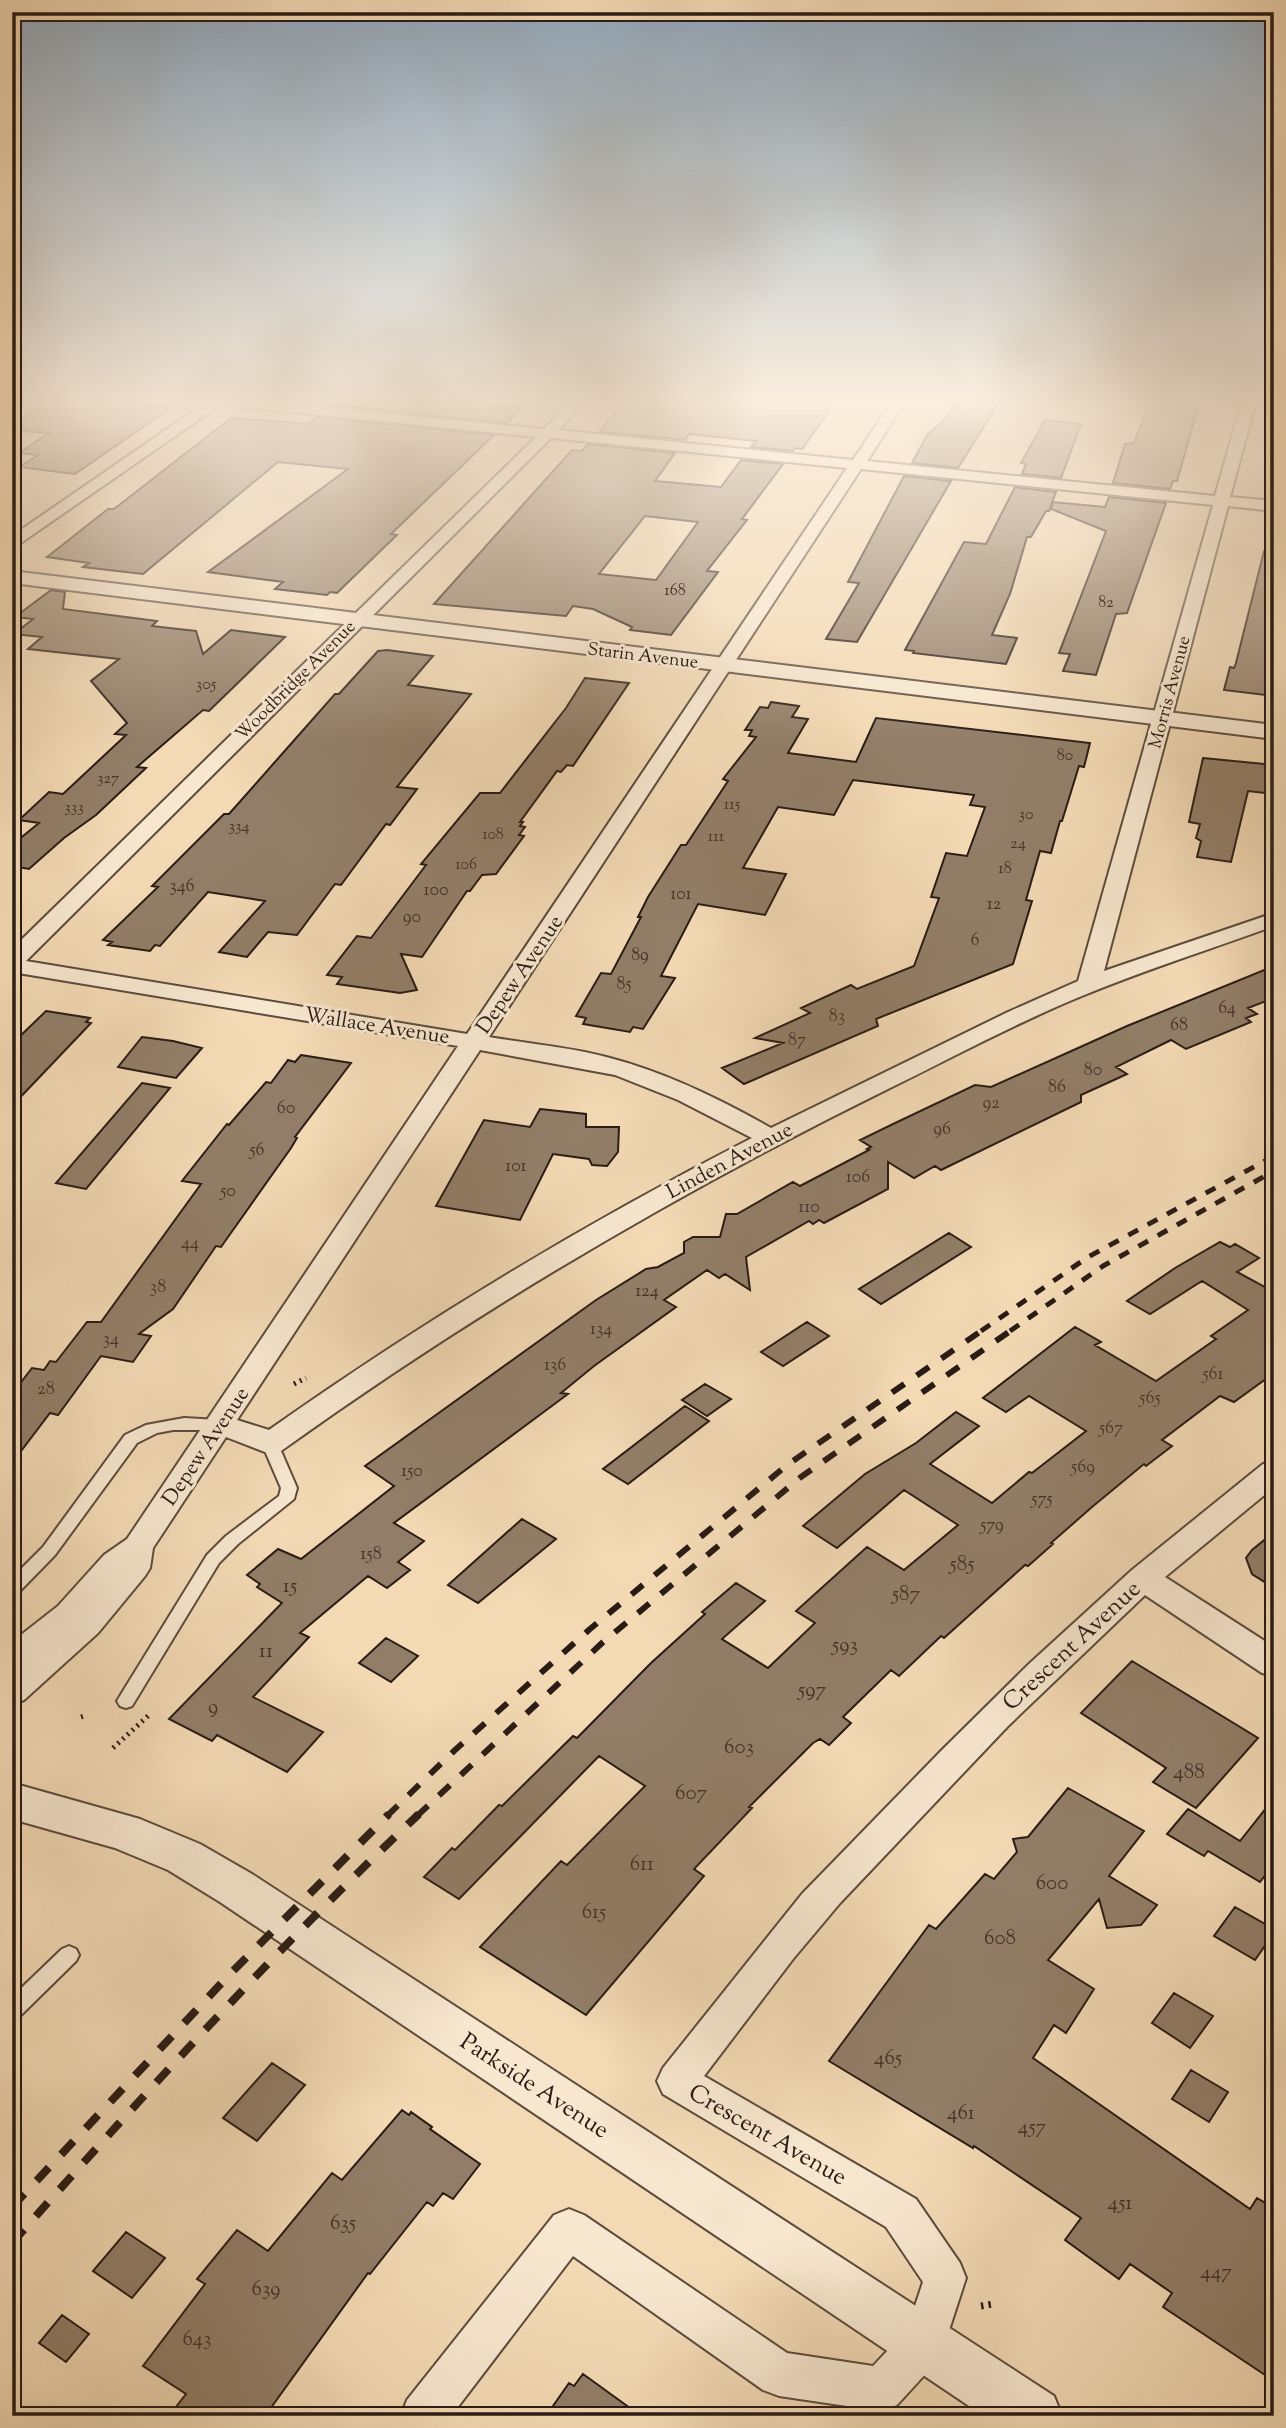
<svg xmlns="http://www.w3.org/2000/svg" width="1286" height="2428" font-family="'Sorts Mill Goudy',serif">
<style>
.building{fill:#927e68;stroke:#291b15;stroke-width:2;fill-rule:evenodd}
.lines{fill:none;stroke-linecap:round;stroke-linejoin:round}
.service-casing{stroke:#5c4b3d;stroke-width:4}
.minor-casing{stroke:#5c4b3d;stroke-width:4}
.tertiary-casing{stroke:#5c4b3d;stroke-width:4}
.path-far1{stroke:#291b15;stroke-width:5;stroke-dasharray:2 4.5;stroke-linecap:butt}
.path{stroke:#291b15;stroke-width:7;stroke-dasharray:2.5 5;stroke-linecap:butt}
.service{fill:#f7e7cf;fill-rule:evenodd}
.minor{fill:#f7e7cf;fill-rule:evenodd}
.tertiary{fill:#f7e7cf;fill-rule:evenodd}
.rail-far2{stroke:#291b15;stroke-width:5;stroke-dasharray:11 11;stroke-linecap:butt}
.rail-far1{stroke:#291b15;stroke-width:6;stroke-dasharray:15 15;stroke-linecap:butt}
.rail{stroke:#291b15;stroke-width:8;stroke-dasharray:18 18;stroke-linecap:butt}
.labels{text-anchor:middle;stroke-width:6;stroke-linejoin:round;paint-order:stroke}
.far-number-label{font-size:16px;fill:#43342a}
.far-street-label{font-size:18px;fill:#291b15;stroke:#f7e7cf}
.number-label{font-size:18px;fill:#43342a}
.street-label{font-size:21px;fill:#291b15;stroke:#f7e7cf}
.near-number-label{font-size:21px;fill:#43342a}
.near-street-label{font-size:24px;fill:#291b15;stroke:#f7e7cf}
</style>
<rect width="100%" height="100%" fill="#f3dab5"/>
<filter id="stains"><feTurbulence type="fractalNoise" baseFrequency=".00286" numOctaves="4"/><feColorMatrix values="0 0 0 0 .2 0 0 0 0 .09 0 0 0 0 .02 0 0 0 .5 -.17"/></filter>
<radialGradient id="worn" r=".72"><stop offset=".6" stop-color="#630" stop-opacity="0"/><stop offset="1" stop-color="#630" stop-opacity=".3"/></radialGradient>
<path class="building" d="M50,401h57l64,7 -96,66 -56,-7 19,-12 -19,-2 30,-20 -27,-2 4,-3 -14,-4z
M338,401h108l75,7 -14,15 -175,-17z
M630,401h203l-7,8 4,1 -28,39 -7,-1 -2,3 -42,-4 5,-6 -67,-7 -4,6 -86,-8 21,-25 4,1z
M958,401h42l-42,67 -46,-5 16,-29 13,-11z
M1150,401h50l-23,80h-4l-3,8 -57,-6 12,-39 9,-1z
M317,417l177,18 -103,99 6,1 -60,58 -7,-1 -3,3 -52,-6 8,-7 -75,-10 140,-103 -70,-7 -135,112 -60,-7 6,-4 -42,-6 61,-48h6l117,-91 78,6z
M1045,420l36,4 -20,54 -39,-4 4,-10 -5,-1z
M588,444l87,9 -20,28 66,6 20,-27 42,4 -41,55 5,1 -40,51 11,1 -47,63 -41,-5 2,-3 -39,-18 -20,-3 -7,10 -132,-12 138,-154 10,1zM645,516l53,6 -42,58 -57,-6z
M904,476l47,5 -94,161 -31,-3 33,-56 -11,-1z
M1015,487l41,5 -7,19h-3l-15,26h-4l-17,57 -18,41 25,3 -11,26 -93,-11 1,-2 -9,-1 59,-108 22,2z
M1109,497l57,6 -39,110 -11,1 -20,61 -33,-4 7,-17 -11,-1 47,-122 -55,-22 2,-7 52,5z
M1264,551l10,1v144l-50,-6 6,-23 4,1 2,-5z
M51,590l14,2 -2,17 94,12 -5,5 44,5 7,23 28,-24 54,7 -76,74 -6,-1 -66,57 9,1 -50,47 -32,23 -35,31 -17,-3v-21l27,-22 -20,-3 30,-28 14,2 63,-59 -11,-1 12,-11 -36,-42 28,-22 -91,-10 14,-12 -28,-3 19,-15 -18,-2z
M387,650l46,6 -25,29 63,9 -74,93 20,2 -27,36 -4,-1 -45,61 -6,-1 -38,51 -29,-3 -21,25 -28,-5 46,-51 -57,-9 -48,54 -5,-1 -5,6 -42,-6 4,-3 -9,-2 55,-53 -6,-1 72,-72h5l106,-120h4l39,-43z
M585,678l44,5 -56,83 -6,-1 -6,7 -4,-1 -37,51h3l-3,4 5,1 -6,8 5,1 -28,38 -14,1 -12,16h-3l-45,66 -21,-3 16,36 -17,3 -63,-9 5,-7 -15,-2 30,-39 14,2 55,-73 -5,-1 59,-71h20l66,-85z
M771,702l28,4 -7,11 16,2 -20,34 68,9 20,-44 214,25 -6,24 -5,-1 -17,55h-2l-9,32 -11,-2 -14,49 6,1 -19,63 -137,55 2,7 -134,58 -22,-16 61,-25 -28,-5 55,-25 -9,-5 50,-23 6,4 57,-23 25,-68 -8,-1 15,-44 21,3 18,-49 -15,-2 4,-10 -121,-15 -19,35 -56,-8 -35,61 43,6 -21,41 -67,-11 -37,72 14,2 -32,51 -10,-2 -3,5 -47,-8 3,-6 -10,-2 25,-43 10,1 30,-57h-3l10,-20 33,-52h5l42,-64 -5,-2 33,-42 -7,-1 3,-6h-7l15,-23 8,1z
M1203,758l71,7v29l-26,-3 -17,71 -34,-5 4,-16 -5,-3 4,-14 -11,-2z
M1274,966v32l-26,10 9,6 -11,4 5,4 -65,27 -15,-9 -55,27 11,7 -46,21v7l-140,68 -6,-4 -21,12 -26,-16v27l-64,34 -5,-3 -6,4 -4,-3 -63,36 4,33 -25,-16 -6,4 -12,-8 -43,30 12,7 -82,59 -33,27 7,1 -174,129 30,18 -26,21 12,8 -23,18 -19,-12 -68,57 9,4 -56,60 70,35 -36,40 -70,-37 -5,6 -43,-22 113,-116 -25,-16 3,-3 -13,-9 31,-26 23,10 93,-73 -29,-20 231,-166 50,-31 12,-2 26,-14v-11l9,-5h27l6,-23h11l56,-32 7,4 69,-36 -2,-1 4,-2 -11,-7 31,-15 84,-40 16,2 136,-61z
M46,1011l44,7 -4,4 5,1 -79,83v-62z
M142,1037l31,4 29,7 -26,30 -58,-11z
M301,1055l50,8 -56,74 2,1 -6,10 -70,99 -5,-1 -43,63 -34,25 12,2 -18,26 -32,-6 -43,59 -8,-2 -38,50v-69l20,-26 12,2 6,-9 6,1 31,-40h14l100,-138 -19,-3 45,-57 2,1 37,-43 5,1 17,-23 7,2z
M142,1083l28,5 -84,101 -30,-6z
M540,1109l46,5v13h33l-1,25 -11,14 -15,-1 -3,-6 -36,-5 -33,66 -84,-14 48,-86 46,7z
M949,1233l22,14 -90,57 -22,-15z
M1220,1242l10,5 5,-3 24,14 -22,14 37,20v81l-40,29 -14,-6 -58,44 10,6 -26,20 -2,-2 -52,43 -41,36 2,1 -25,22 -3,-1 -81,73 -3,-2 -42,40 -8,-6 -48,47 8,6 -22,22 -9,-6 -7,4 -64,64 3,1 -58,61 10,7 -118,139 -106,-68 81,-86 6,4 78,-79 -46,-30 -140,143 -35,-22 28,-29 3,2 44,-45 3,1 71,-70 4,2 74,-75 54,-49 -3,-2 34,-29 29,18 -43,38 46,29 47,-45 -19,-12 71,-64 37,23 54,-45 -54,-35 -67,58 -34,-22 62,-52 51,-31 40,-31 23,14 -49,38 62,39 37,-31 3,1 54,-42 -57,-35 -23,16 -23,-14 92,-71 26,15 -6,3 61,36 60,-42 -5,-3 37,-26 -46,-29 -52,33 -23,-13 48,-33z
M807,1322l22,14 -46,30 -22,-14z
M705,1384l26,15 -24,17 -25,-16z
M685,1406l24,15 -81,63 -25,-15z
M522,1519l34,20 -78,64 -30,-18z
M1274,1532v56l-22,-14 -6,-16 6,-8z
M386,1638l32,18 -27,26 -32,-19z
M1132,1661l126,77 -62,70 -43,-26 13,-14 -85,-55z
M1068,1788l76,43 -35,45 48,29 -16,20 -34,3 -8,-29 -51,61 46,29 -28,44 -12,-8 -21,33 217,151 7,-11 17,10v173l-111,-74 9,-14 -42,-29 -11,15 -54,-39 16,-22 -107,-72 -1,2 -144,-87 100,-136 7,4 49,-55 9,5 23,-27 -4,-13 15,-2z
M1274,1798v66l-14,18 -52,-31 -4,5 -37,-22 21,-25 52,32z
M1235,1907l39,22v4l-19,27 -41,-24z
M1174,1993l39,23 -23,32 -38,-25z
M272,2063l33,22 -48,56 -34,-23z
M1191,2070l37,22 -19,30 -37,-23z
M402,2110l7,5 2,-3 21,15 -2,2 50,35 -27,35 -10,-6 -10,13 -6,-4 -57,72 -2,-1 -103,143h-96l17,-22 -43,-28 62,-82 -8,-5 40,-49 31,21 64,-78 10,7z
M126,2232l39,26 -33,40 -39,-27z
M62,2315l27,19 -23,28 -27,-19z
M583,2374l58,42h-95l23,-33 5,3z"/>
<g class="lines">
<defs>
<path id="service" d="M184,1418l35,2 6,1 2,4 -2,4 -6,1h-46l-16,3 -20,10 -82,112 -37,38 -6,2v-17l31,-31 82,-112 21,-10z
M270,1439l6,1 2,4 19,44 -3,11 -56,45 -19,19 -87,143 -6,2 -6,-2 -3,-5 3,-5 87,-141 19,-19 53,-40 2,-8 -19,-44 2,-4z
M69,1946l7,3 3,6 -3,6 -57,56 -7,3v-23l50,-48z"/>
<path id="minor" d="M32,401h16l-36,21v-10z
M208,401h51l285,28 28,-28h15l-29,29 295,30 39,-59h14l-39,60 348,35 27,-95h14l-26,96 44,4v10l-46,-5 -124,465 170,-58v13c-66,24 -133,45 -197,72 -65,27 -126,60 -189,91 -213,105 -415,224 -607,362l-11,3 -44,-17 -73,111 -3,20 -5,8 -47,57 -74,67 -12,4v-62l46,-36 46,-51 23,-16 331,-493 -446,-74v-23l524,-512 -316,-32 -208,144v-13zM551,438l296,30 -380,566 -441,-73zM861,469l352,36 -135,476 -70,31 -237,116c-51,-29 -104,-55 -161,-70 -39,-11 -81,-14 -121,-21zM480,1050l135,25 63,25 74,38c-168,86 -329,183 -483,292l-32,-10z
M1274,1461v26l-109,90 109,70v29l-12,-3 -117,-78 -137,131 -168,177 -47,56 -89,117 212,123 44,64 6,15 -26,80 -43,47 -16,6 -102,-15 -16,-6 -190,-134 -122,160h-50l6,-16 147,-185 15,-6 15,6 203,138 86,13 34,-36 16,-48 -37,-55 -223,-133 -6,-13 6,-13 139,-174 139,-143 88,-87 103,-94 131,-106z"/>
<path id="tertiary" d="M12,571l1262,154v14l-1262,-156z
M12,1783l128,36 60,25 52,30 802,522 8,20h-78l-764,-514 -52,-32 -53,-22 -103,-29z"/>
</defs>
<use href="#service" class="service-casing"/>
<use href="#minor" class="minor-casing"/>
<use href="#tertiary" class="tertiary-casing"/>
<path class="path-far1" d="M294,1384l12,-6
M81,1717l6,-2
M113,1748l36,-33"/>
<path class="path" d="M981,2306l12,-2"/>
<use href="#service" class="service"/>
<use href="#minor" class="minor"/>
<use href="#tertiary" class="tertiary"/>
<path class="rail-far2" d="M981,1331l107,-74 186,-101
M1010,1331l93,-65 171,-95"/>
<path class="rail-far1" d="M387,1816l68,-66 135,-121 197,-164 197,-136
M417,1816l185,-173 199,-166 212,-148"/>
<path class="rail" d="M12,2207l219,-234 158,-159
M12,2243c130,-147 264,-294 407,-429"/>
</g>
<linearGradient id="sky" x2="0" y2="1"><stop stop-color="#91a9be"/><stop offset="0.54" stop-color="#faeede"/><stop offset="1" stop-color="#faeede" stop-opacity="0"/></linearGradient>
<rect width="1286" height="741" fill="url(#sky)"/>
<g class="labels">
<g class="far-number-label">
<text x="675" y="595">168</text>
<text x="1106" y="607">82</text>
<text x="206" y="689">305</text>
<text x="1065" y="760">80</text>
<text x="108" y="783">327</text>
<text x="732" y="809">115</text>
<text x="74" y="812">333</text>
<text x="1026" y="819">30</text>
<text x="239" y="831">334</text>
<text x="493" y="839">108</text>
<text x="716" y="841">111</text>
<text x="1018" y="848">24</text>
<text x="466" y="869">106</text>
<text x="1005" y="873">18</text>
</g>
<g class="far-street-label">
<text transform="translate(643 655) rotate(7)" y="6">Starin Avenue</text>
<text transform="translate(295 680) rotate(-45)" y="6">Woodbridge Avenue</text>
<text transform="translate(1169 692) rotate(-75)" y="6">Morris Avenue</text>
</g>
<g class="number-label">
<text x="182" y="891">346</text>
<text x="436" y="895">100</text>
<text x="681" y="899">101</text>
<text x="994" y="909">12</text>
<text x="412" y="922">90</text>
<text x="975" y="945">6</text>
<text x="640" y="960">89</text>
<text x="624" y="989">85</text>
<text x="1227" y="1013">64</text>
<text x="837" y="1021">83</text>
<text x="1179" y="1030">68</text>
<text x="797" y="1045">87</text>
<text x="1093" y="1075">80</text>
<text x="1057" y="1092">86</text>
<text x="991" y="1108">92</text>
<text x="286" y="1113">60</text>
<text x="942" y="1134">96</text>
<text x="257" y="1155">56</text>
<text x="516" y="1171">101</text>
<text x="858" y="1182">106</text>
<text x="228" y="1196">50</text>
<text x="809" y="1212">110</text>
<text x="190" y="1248">44</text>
<text x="158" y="1292">38</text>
<text x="647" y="1296">124</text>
<text x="601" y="1334">134</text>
<text x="111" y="1344">34</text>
<text x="555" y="1370">136</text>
<text x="1213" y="1379">561</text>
<text x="46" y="1394">28</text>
<text x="1150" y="1403">565</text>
<text x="1111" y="1433">567</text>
<text x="1083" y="1472">569</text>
<text x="412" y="1476">150</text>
<text x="1042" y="1504">575</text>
<text x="992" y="1530">579</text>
<text x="371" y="1559">158</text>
</g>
<g class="street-label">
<text transform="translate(519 974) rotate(-56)" y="7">Depew Avenue</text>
<text transform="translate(377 1025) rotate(9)" y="7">Wallace Avenue</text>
<text transform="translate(729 1160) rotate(-28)" y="7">Linden Avenue</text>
<text transform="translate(205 1446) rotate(-56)" y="7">Depew Avenue</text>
</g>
<g class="near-number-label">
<text x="962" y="1570">585</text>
<text x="290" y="1592">15</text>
<text x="906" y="1600">587</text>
<text x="845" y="1651">593</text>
<text x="266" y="1657">11</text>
<text x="812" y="1696">597</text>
<text x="213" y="1713">9</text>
<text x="739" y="1753">603</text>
<text x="1189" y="1778">488</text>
<text x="691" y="1799">607</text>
<text x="642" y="1870">611</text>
<text x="1052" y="1889">600</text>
<text x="594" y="1918">615</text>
<text x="1000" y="1944">608</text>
<text x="888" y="2064">465</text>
<text x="961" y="2119">461</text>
<text x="1032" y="2133">457</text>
<text x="1120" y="2209">451</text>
<text x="343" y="2229">635</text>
<text x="1216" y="2278">447</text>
<text x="266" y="2295">639</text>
<text x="197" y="2345">643</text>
</g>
<g class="near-street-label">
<text transform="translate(1071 1645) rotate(-43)" y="8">Crescent Avenue</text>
<text transform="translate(535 2085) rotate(33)" y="8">Parkside Avenue</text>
<text transform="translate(768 2134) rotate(30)" y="8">Crescent Avenue</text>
</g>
</g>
<rect width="1286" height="2428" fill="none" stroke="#f3dab5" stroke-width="42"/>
<rect x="14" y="14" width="1258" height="2400" fill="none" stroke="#291b15" stroke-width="3.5"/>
<rect x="21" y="21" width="1244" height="2386" fill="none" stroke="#291b15" stroke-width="2"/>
<rect width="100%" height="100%" filter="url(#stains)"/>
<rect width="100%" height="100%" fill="url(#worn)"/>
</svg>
